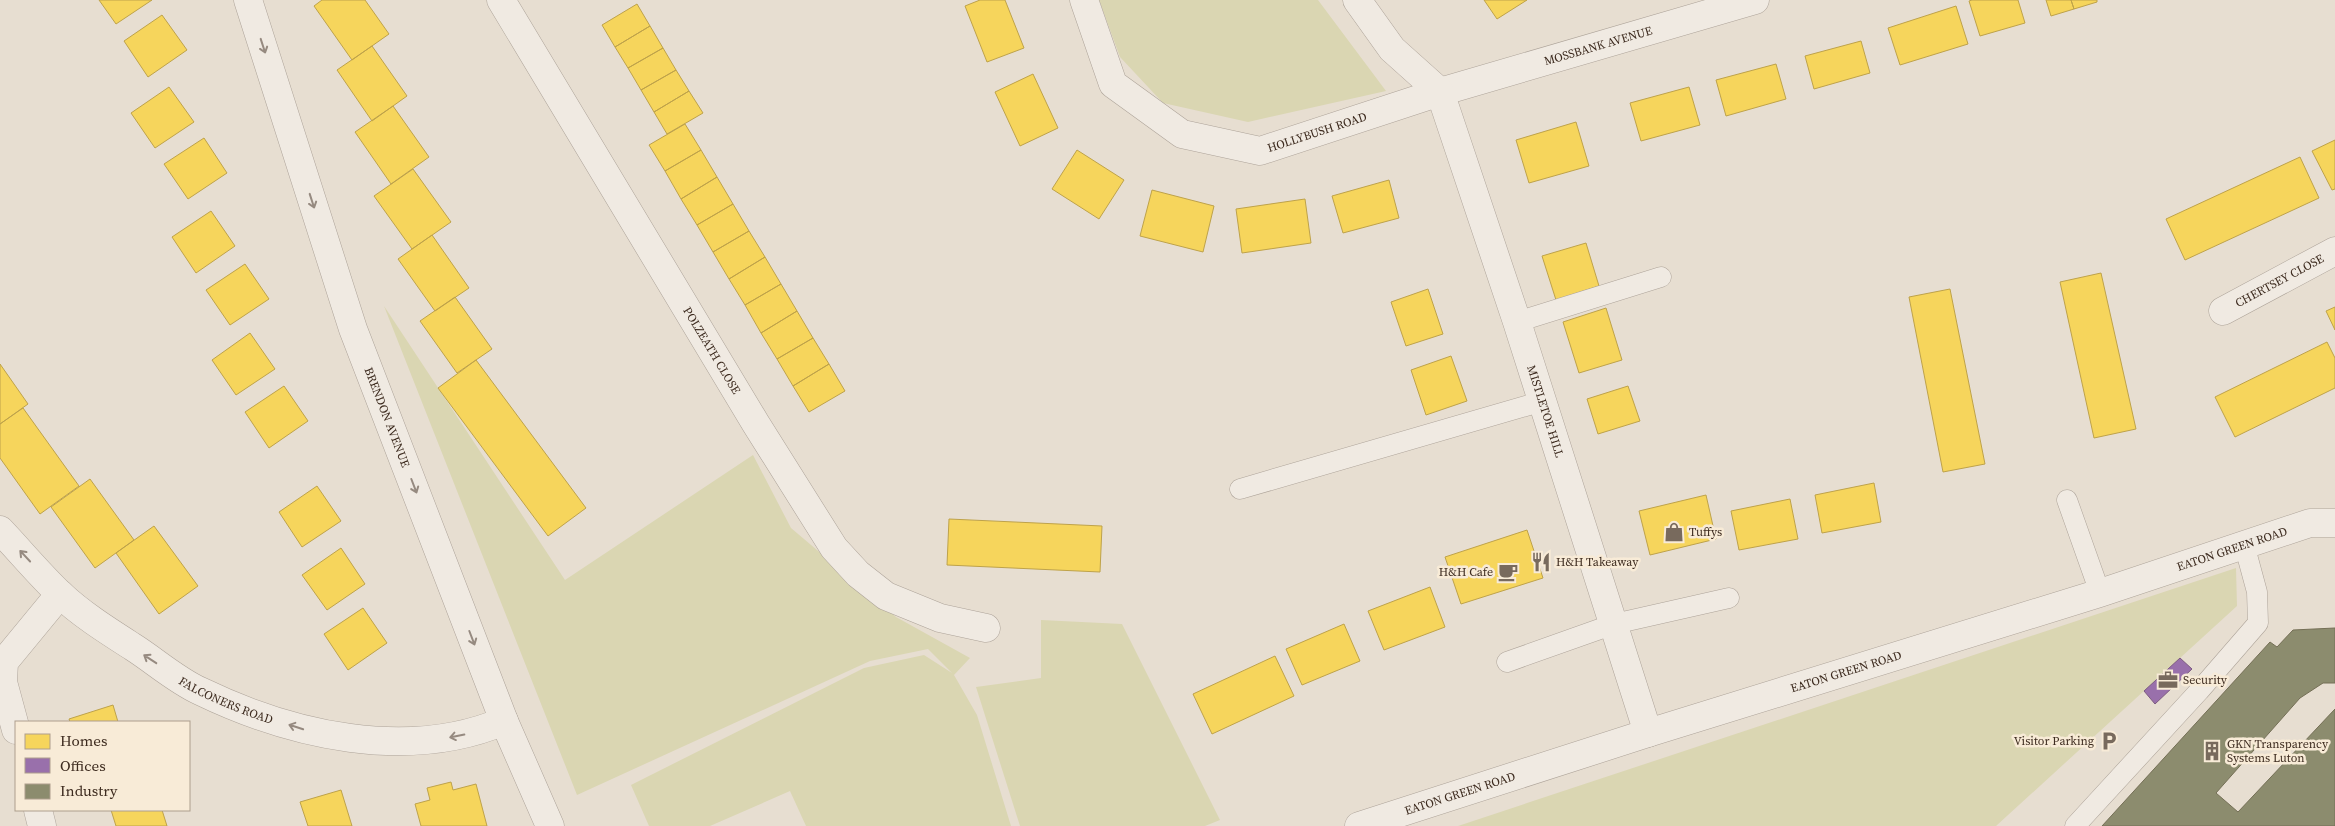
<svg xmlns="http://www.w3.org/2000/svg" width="2335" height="826" font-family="'Source Serif 4',serif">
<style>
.green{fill:#dad6b2}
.homes{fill:#f6d55c;stroke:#bea24a}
.offices{fill:#9970ab;stroke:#7d5b81}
.industry{fill:#8c8c6e;stroke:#746f56}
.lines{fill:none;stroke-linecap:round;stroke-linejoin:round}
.service-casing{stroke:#ada399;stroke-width:21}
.minor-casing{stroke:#ada399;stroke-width:29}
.tertiary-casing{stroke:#ada399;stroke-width:29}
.service{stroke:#f0eae2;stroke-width:20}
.minor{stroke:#f0eae2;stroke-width:28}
.tertiary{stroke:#f0eae2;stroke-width:28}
.oneway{stroke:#968a80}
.labels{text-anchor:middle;stroke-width:5;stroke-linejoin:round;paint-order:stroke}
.street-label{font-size:12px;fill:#3d2b1f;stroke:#f8ebd7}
.poi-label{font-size:12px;fill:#3d2b1f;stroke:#f8ebd7;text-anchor:start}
</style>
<rect width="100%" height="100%" fill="#e7ded1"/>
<path class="green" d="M1099,0h219l68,91 -138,31 -85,-19 -43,-46z
M384,306l181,274 188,-125 38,73 105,89 74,41 -16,17 23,40 34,111h-205l-16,-35 -80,35h-61l-18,-41 233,-117 60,-13 28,18 -24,-24 -58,12 -293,134z
M2236,568l1,38 -241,220h-538z
M1041,620l81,4 98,196 -15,6h-185l-44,-139 65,-9z"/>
<path class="homes" d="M99,0h53l-36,24z
M322,0h43l24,34 -37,26 -38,-54z
M980,0h25l19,48 -37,14 -22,-56z
M1484,0h43l-30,19z
M1972,0h46l7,23 -45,13 -11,-35z
M2046,0h25l3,9 -23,7z
M2071,0h26v2l-23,7z
M637,4l13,22 -35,21 -13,-22z
M1956,6l12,38 -68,21 -12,-37z
M162,15l25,35 -39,27 -24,-36z
M650,26l13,22 -35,20 -13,-21z
M1861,41l9,32 -56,16 -9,-33z
M372,46l35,50 -35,25 -35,-51z
M663,48l13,22 -35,20 -13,-22z
M1776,64l10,35 -60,17 -10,-36z
M676,70l13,21 -35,21 -13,-22z
M1033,74l25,54 -38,18 -25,-54z
M169,87l25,35 -39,26 -24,-35z
M1689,87l11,38 -59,16 -11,-38z
M689,91l14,22 -36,21 -13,-22z
M393,106l36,51 -38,27 -36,-52z
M1576,122l13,44 -60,17 -13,-43z
M685,124l16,26 -36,21 -16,-26z
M204,138l23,35 -39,26 -24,-35z
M2335,140v49l-3,1 -20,-39z
M701,150l16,27 -36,22 -16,-28z
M1077,150l47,30 -25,39 -47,-30z
M2300,157l19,41 -134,62 -19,-41z
M413,169l38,53 -39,27 -38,-53z
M717,177l16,27 -36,21 -16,-26z
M1389,180l10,38 -56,15 -11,-37z
M1152,190l62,16 -11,46 -63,-16z
M1305,199l6,44 -69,10 -6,-44z
M733,204l16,27 -36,21 -16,-27z
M211,211l24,35 -39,27 -24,-36z
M749,231l16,26 -36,22 -16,-27z
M432,235l37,53 -34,23 -37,-52z
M1586,243l13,43 -43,14 -14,-44z
M765,257l16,27 -36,21 -16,-26z
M245,264l24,35 -39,26 -24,-35z
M2101,273l35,156 -42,9 -34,-156z
M781,284l16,27 -36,22 -16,-28z
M1428,289l15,45 -37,12 -15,-44z
M1950,289l35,175 -42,8 -34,-175z
M455,297l37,52 -35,24 -37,-52z
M2335,307v23l-9,-19z
M1606,308l16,52 -43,13 -16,-51z
M797,311l16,27 -36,21 -16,-26z
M250,333l25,36 -39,26 -24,-35z
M813,338l16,26 -36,22 -16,-27z
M2327,342l8,16v30l-100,49 -20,-40z
M1451,356l16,45 -41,14 -15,-45z
M476,360l110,148 -38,28 -110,-148z
M0,364l28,40 -28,20z
M829,364l16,27 -36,21 -16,-26z
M284,386l24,35 -39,27 -24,-36z
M1628,386l12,35 -42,13 -11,-35z
M23,408l56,78 -39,28 -40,-56v-34z
M90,479l44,61 -39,28 -44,-61z
M1874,483l7,39 -59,11 -7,-38z
M317,486l24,35 -39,26 -23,-35z
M1706,495l10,44 -66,16 -11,-44z
M1790,499l8,40 -59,11 -8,-39z
M949,519l153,7 -2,46 -153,-7z
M154,526l44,60 -39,28 -43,-61z
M1527,530l16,48 -82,26 -16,-47z
M341,548l24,36 -38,26 -25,-35z
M1430,587l15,40 -61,23 -16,-39z
M363,608l24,35 -39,27 -24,-36z
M1344,624l16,37 -58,24 -16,-36z
M1275,656l19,40 -82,38 -19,-40z
M113,705l5,17h-48l-1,-3z
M451,782l2,8 23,-6 11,42h-66l-6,-22 15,-4 -3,-12z
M341,790l11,36h-44l-8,-24z
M111,810h51l5,16h-51z"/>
<path class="offices" d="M2180,658l12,11 -37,35 -11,-13z"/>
<path class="industry" d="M2335,628v55h-12l-23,15 -84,95 22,19 97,-103v117h-233l168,-184 7,5 16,-17z"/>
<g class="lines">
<defs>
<path id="service" d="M1517,322l144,-45
M1240,489l303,-88
M2067,500l33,93
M1507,662l107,-38 115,-26
M2075,826l124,-135 59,-68 -1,-31 -13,-48"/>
<g id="minor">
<path id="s1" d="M248,0l105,329 151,392 46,105"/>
<path id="s2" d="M501,0l255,424 78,124 24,26 28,22 54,22 46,10"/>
<path id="s3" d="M1084,0l29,84 69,50 78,17 180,-59 315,-92"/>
<path id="s4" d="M1357,0l35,49 48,43 77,230 131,411"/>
<path id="s5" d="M2223,311l112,-60"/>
<path id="s6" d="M0,530c20,21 39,44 60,64 21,20 48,37 73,53 22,14 43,33 67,44 91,44 207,71 304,30"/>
<path d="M16,730l-13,-48 1,-20 56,-68"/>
<path d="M38,810l4,16"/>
</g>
<g id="tertiary">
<path id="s7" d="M1359,826l289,-93 452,-140 210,-70h25"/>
</g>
</defs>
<use href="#service" class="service-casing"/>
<use href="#minor" class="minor-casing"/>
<use href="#tertiary" class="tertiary-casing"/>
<use href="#service" class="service"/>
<use href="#minor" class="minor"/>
<use href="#tertiary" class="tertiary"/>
</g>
<defs><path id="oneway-shaft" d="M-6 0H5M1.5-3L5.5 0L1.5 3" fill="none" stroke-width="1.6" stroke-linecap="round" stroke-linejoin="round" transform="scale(1.25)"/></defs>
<g class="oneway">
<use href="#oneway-shaft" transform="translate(263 46) rotate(72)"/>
<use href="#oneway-shaft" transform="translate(312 201) rotate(72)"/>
<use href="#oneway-shaft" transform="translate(414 486) rotate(69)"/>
<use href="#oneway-shaft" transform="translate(25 556) rotate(-133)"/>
<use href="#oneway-shaft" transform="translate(472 638) rotate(69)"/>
<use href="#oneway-shaft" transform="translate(150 659) rotate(-147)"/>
<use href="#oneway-shaft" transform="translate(296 727) rotate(-162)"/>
<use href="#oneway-shaft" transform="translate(457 736) rotate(169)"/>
</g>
<defs>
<symbol id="shop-bare" viewBox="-9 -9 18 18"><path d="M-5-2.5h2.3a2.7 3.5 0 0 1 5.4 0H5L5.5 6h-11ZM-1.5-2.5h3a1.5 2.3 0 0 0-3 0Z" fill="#786a5d" stroke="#f8ebd7" stroke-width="2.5" paint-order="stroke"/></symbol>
<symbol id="restaurant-bare" viewBox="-9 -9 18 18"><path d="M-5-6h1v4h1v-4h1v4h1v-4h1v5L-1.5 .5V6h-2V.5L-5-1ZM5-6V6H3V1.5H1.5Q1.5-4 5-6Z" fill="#786a5d" stroke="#f8ebd7" stroke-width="2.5" paint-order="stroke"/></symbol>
<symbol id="cafe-bare" viewBox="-9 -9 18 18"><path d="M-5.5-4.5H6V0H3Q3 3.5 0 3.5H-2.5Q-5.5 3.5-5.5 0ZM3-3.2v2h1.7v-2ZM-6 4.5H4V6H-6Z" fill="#786a5d" stroke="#f8ebd7" stroke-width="2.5" paint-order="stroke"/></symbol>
<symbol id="office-bare" viewBox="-9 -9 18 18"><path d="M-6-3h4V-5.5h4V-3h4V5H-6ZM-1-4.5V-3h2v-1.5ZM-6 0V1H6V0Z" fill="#786a5d" stroke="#f8ebd7" stroke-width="2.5" paint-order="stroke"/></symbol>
<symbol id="parking-bare" viewBox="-9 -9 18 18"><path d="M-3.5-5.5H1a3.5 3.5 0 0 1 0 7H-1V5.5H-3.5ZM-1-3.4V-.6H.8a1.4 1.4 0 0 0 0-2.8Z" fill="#786a5d" stroke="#f8ebd7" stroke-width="2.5" paint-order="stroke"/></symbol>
<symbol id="building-bare" viewBox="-9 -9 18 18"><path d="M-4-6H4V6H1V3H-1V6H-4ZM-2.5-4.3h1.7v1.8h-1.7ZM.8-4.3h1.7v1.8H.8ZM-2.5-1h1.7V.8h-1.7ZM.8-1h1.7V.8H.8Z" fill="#786a5d" stroke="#f8ebd7" stroke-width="2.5" paint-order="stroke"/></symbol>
</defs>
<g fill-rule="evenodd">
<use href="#shop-bare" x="1660" y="518" width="28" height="28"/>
<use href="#restaurant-bare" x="1527" y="548" width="28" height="28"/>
<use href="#cafe-bare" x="1494" y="558" width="28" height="28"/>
<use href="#office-bare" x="2154" y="666" width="28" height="28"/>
<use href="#parking-bare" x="2095" y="727" width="28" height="28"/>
<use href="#building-bare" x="2198" y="737" width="28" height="28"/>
</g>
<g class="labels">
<g class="street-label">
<text dy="4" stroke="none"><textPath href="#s3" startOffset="608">MOSSBANK AVENUE</textPath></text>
<text dy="4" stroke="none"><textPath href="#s3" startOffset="314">HOLLYBUSH ROAD</textPath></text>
<text dy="4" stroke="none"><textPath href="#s5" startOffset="64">CHERTSEY CLOSE</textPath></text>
<text dy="4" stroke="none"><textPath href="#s2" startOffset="409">POLZEATH CLOSE</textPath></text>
<text dy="4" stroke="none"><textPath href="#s4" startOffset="461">MISTLETOE HILL</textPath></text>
<text dy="4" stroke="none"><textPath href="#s1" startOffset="440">BRENDON AVENUE</textPath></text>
<text dy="4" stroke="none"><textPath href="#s7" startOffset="916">EATON GREEN ROAD</textPath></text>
<text dy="4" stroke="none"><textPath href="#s7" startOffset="511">EATON GREEN ROAD</textPath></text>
<text dy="4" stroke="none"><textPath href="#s6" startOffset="286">FALCONERS ROAD</textPath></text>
<text dy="4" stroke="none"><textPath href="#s7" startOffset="106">EATON GREEN ROAD</textPath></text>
</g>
<g class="poi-label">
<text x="1689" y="536">Tuffys</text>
<text x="1556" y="566">H&amp;H Takeaway</text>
<text x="1493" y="576" text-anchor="end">H&amp;H Cafe</text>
<text x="2183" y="684">Security</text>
<text x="2094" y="745" text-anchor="end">Visitor Parking</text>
<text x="2227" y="748">GKN Transparency<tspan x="2227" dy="14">Systems Luton</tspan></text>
</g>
</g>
<rect x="15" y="721" width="175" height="90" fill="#f8ebd7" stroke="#ad9e8d"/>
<rect x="25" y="734" width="25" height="15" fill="#f6d55c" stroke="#ad9e8d"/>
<text x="60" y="746" font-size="15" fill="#3d2b1f">Homes</text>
<rect x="25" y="758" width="25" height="15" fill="#9970ab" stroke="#ad9e8d"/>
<text x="60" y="771" font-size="15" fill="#3d2b1f">Offices</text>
<rect x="25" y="784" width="25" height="15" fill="#8c8c6e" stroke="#ad9e8d"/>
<text x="60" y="796" font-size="15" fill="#3d2b1f">Industry</text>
</svg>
